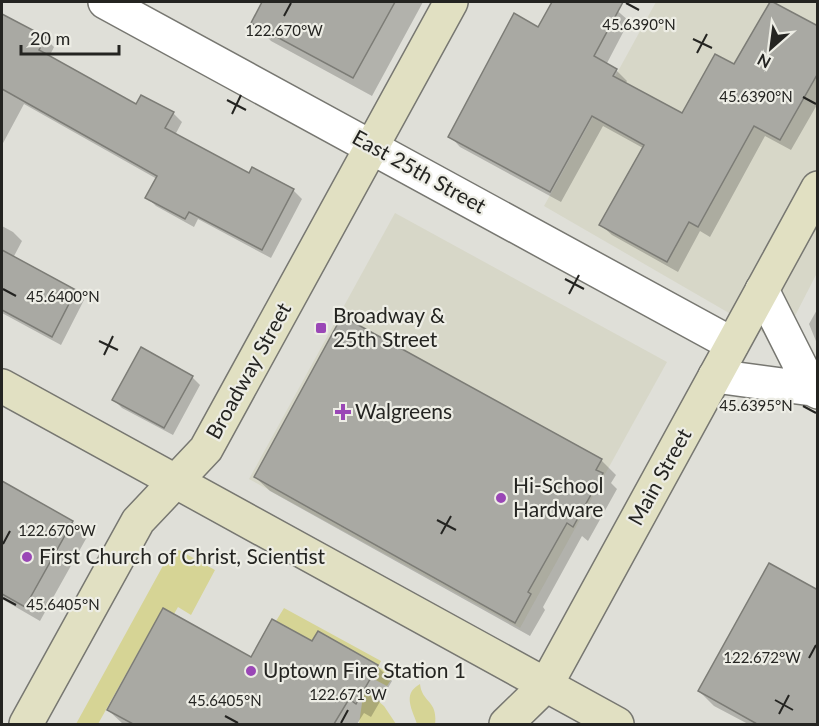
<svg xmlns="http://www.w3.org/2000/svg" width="819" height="726" font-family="Lato,sans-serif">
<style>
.built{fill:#d7d7c8}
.green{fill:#d6d495}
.shadow{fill:#0003}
.building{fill:#a9a9a3;stroke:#7c7c76;stroke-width:1.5}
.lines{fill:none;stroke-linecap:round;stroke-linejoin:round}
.street-casing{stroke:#777771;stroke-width:36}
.secondary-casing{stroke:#777771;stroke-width:36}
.street{stroke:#fff;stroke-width:33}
.secondary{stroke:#e1e0c2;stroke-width:33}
.ticks{fill:none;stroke:#242421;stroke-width:2}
.poi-dot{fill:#9a47b6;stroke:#edede5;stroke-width:2}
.labels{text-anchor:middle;stroke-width:4.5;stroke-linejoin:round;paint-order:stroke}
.street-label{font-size:21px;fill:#242421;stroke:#edede5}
.poi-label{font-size:21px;fill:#242421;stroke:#edede5;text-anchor:start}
.ticks-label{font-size:15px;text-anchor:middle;fill:#242421;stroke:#edede5;stroke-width:4.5;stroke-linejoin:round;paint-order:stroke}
</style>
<rect width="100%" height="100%" fill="#dfdfd8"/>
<path class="built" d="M656,2h161v271l-36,70 -237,-137z
M395,213l272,149 -147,266 -271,-149z"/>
<path class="green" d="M179,550l36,20 -24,45 -13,-8 -4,7 -11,-6 -65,116h-22l94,-171z
M284,608l97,53 -3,6 16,8 -7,11 -17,-9 7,-13 -59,-32 -6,9 -36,-20z
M420,684c2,19 18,16 15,40h-18c-5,-15 -15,-30 3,-40z
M364,689l20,17 12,18h-37z"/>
<path class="shadow" d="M264,2h159l-51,94 -101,-55 -18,-19z
M553,2h63l-3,5 16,14 -23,44 10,5 11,11 -2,3 57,31 53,-49 83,-38v75l-27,47 -26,-14 -55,101 -10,-6 -22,41 -66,-37 -11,-10 42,-77 -40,-22 -42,76 -101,-55 -10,-11 89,-107z
M2,15l43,23 9,9 -5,10 88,49 36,7 9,9 -7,13 75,40 3,-6 40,21 9,9 -31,59 -73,-39 -4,8 -38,-21 -9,-9 10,-18 -133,-75 -22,41z
M2,226l11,6 9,9 -9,17 63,33 8,9 -23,45 -59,-32z
M818,308v38l-9,-22z
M192,377l8,8 -27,50 -51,-27 -8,-8z
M601,460l15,15 -5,8 6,6 -29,52 -6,-5 -39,71 2,3 -15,26 -260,-145 -15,-14z
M2,483l70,39 15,15 -47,84 -38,-22z
M818,591v133h-70l-34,-18 -15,-15z
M313,643l64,23 15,15 -21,36 -7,-4 -7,11h-234l-15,-14 144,-51z"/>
<path class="building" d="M262,2h133l-42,76 -102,-55z
M552,2h71l-29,54 23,13 -4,7 69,37 33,-59 19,10 36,-62h3l45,24v47l-38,67 -26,-14 -56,101 -9,-5 -22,40 -68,-37 45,-80 -52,-29 -42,76 -102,-55 66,-124 24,14z
M2,14l44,23 -7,13 97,54 5,-9 33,17 -9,16 84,45 3,-6 42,22 -32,61 -73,-38 -4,7 -40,-21 12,-22 -155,-87z
M2,250l74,40 -24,47 -50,-27z
M342,316l260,143 -6,11 7,3 -30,54 -6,-4 -39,69 3,2 -16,29 -261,-146z
M141,347l52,29 -29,52 -52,-28z
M2,481l71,40 -48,86 -23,-13z
M769,563l49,27v134h-61l-59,-33z
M163,608l88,49 21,-38 40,22 6,-10 60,34 -22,39 -7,-5 -15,25h-201l-26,-14z"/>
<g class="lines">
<defs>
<path id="street" d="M105,2l627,342
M762,290l50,99
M715,376l97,13 6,3"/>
<path id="secondary" d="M2,386l615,338
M26,724l112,-203 68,-72 245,-447
M506,724l40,-39 272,-497"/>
</defs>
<use href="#street" class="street-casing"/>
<use href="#secondary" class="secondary-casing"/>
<use href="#street" class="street"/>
<use href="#secondary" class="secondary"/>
</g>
<path class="ticks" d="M626,3l13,7M284,16l7,-13M693,39l19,9M697,53l10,-19M803,97l13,7M227,100l19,10M232,114l9,-19M565,279l19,10M3,289l13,7M569,294l10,-19M99,341l19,9M104,355l9,-19M803,406l13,7M437,520l19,10M441,534l10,-18M3,544l7,-13M3,598l13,7M809,658l7,-13M775,700l18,10M779,714l10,-19M225,716l13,7M341,723l7,-13"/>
<g class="poi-dot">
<rect x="315" y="322" width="12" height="12" rx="3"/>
<path d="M340 403h6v6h6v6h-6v6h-6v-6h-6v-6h6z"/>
<circle cx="501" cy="498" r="6"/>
<circle cx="27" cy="557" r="6"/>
<circle cx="251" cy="671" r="6"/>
</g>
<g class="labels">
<g class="street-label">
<text transform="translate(419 172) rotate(29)" y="7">East 25th Street</text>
<text transform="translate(249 371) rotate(-61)" y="7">Broadway Street</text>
<text transform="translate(660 477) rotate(-61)" y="7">Main Street</text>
</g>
<g class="poi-label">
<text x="333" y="323">Broadway &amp;<tspan x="333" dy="24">25th Street</tspan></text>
<text x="355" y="419">Walgreens</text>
<text x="513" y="493">Hi-School<tspan x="513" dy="24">Hardware</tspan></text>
<text x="39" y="564">First Church of Christ, Scientist</text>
<text x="263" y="678">Uptown Fire Station 1</text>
</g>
</g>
<g class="ticks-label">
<text x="639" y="30">45.6390°N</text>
<text x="284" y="36">122.670°W</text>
<text x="756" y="102">45.6390°N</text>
<text x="63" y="302">45.6400°N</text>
<text x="756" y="411">45.6395°N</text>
<text x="57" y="536">122.670°W</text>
<text x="63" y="610">45.6405°N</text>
<text x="762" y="663">122.672°W</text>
<text x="348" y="700">122.671°W</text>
<text x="225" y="706">45.6405°N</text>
</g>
<rect width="819" height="726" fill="none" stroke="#242421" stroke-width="6"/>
<g transform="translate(771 48) rotate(208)" stroke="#edede5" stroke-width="4.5" paint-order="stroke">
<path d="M0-4.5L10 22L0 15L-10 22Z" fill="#242421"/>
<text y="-9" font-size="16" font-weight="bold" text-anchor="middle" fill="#242421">N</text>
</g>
<path d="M21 45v9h98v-9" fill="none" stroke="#242421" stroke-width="3"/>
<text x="30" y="45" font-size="18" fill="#242421" stroke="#edede5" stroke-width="4.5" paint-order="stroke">20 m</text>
</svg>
